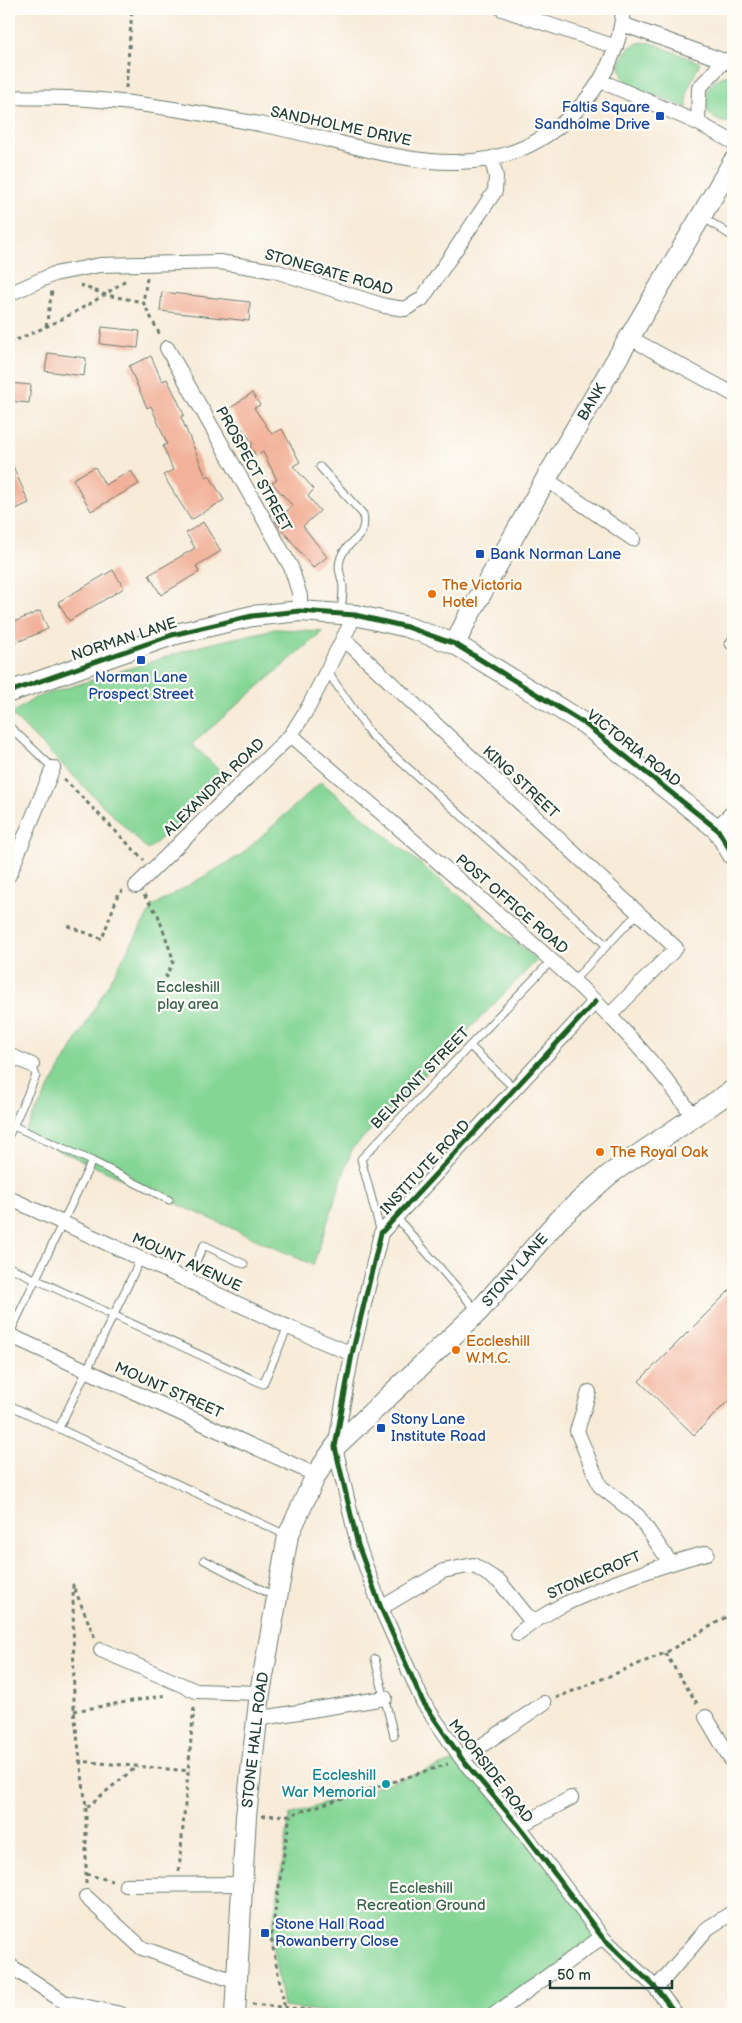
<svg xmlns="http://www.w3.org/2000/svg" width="742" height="2023" font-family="'Balsamiq Sans',sans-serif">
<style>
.green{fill:#85d696;stroke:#528a65}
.building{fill:#f2b199}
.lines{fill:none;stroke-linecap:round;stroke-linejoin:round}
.lane-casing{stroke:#6b7a6d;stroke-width:9}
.street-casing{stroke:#6b7a6d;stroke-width:16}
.secondary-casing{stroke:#6b7a6d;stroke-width:22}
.path{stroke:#6b7a6d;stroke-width:3;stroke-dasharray:4 4;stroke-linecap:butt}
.lane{stroke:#fff;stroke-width:7}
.street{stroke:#fff;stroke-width:14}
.secondary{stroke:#fff;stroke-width:20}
.cycleway-casing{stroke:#fdfcf7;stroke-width:8}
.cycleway{stroke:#1b5e20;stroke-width:5}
.transit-dot{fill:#1a4fb4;stroke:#fdfcf7;stroke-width:2}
.food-dot{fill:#e8710a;stroke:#fdfcf7;stroke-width:2}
.culture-dot{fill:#0f9aa8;stroke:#fdfcf7;stroke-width:2}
.labels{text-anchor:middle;stroke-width:4.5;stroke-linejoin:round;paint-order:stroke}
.transit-label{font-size:15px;fill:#164399;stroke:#fdfcf7;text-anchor:start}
.street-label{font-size:15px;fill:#1f3d34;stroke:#fdfcf7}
.food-label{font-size:15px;fill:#c56008;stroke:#fdfcf7;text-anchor:start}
.park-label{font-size:15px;fill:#38634c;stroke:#fdfcf7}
.culture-label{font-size:15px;fill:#0d838f;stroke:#fdfcf7;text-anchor:end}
</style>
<rect width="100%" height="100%" fill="#fdfcf7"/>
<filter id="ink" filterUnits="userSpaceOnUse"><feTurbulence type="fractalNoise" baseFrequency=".02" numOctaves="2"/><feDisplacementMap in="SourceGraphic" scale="10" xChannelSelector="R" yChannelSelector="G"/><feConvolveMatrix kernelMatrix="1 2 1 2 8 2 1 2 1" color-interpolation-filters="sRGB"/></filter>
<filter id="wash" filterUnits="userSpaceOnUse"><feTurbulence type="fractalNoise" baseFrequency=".0096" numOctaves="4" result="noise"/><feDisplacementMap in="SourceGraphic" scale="20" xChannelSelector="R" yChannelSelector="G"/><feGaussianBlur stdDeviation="1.12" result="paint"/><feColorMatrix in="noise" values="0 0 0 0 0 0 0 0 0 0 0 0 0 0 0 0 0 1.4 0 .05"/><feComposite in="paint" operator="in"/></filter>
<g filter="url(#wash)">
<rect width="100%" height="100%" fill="#f7ebd8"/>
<path class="green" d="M642,42l10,1 48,20 -13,28v17l-57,-22c-17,-16 -10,-39 12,-44z
M724,76h9v46c-30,5 -39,-35 -9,-46z
M275,629l48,2 -131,113 35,34 -79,72 -137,-136 24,-16 169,-53z
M321,782l216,178 -185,189 -39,116 -290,-131 130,-228 88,-51z
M462,1759l140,178 -107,77h-147l-65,-7 -12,-69 19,-123z"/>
<g id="blocks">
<path class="building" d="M162,292l88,10 -1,19 -89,-10z
M102,327l38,4 -2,17 -38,-4z
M48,353l38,5 -2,18 -39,-5z
M151,356l11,25 5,-2 9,18 8,18 -3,2 25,60 3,-2 15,25 -33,20 -28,-45 10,-5 -10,-24 4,-2 -16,-38 -4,2 -18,-42z
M9,383l22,2 -2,18 -20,-2z
M252,393l8,12 -6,3 18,26 10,-5 18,33 -7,4 21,23 -6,7 12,15 -17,15 24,31 -14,11 -38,-47 18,-15 -21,-23 5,-3 -14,-28 -7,4 -6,-10 3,-2 -24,-35z
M9,457l20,46 -20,9z
M95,467l10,18 26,-14 8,13 -48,27 -18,-32z
M203,522l18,29 -25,15 3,6 -38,23 -12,-20 46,-27 -9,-15z
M113,570l11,18 -55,33 -11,-19z
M40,611l8,18 -33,14 -6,-19z
M733,1287v109l-39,39 -55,-54z"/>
</g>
</g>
<g filter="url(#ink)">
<use href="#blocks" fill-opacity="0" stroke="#6b7a6d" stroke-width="1"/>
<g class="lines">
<defs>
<path id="lane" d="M703,217l30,20
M320,467l43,47c5,27 -15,24 -22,43 -5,12 1,19 2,30 0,8 -1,16 -2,24
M733,637l-4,7 4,4
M327,671l44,64 235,210
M9,726l44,42
M574,980l64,-67
M470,1046l44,42
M9,1124l83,37 77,39
M9,1135l27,-59 -4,-11
M396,1217l81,94
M381,1233l-20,-74 191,-199
M9,1267l254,117 25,-57
M187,1280l17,-35 40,19
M9,1335l83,-174
M9,1405l279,131
M59,1428l82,-170
M204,1560l72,37
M375,1659l19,77
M656,2014l12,-9"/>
<path id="street" d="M502,9l114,38
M622,24l111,40
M601,81l97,42 35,19
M9,97c26,1 53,0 79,2 59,4 118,15 176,26 108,20 218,79 311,-13 27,-26 46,-65 48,-103
M698,123l1,-35 26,-28
M9,294l45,-20 46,-9 120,-3 55,9 110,35 20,3 17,-10 73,-108 1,-14 -4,-17
M630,338l103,56
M167,348l124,219 9,29v15
M546,479l87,60
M344,639l332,309 -66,67
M291,735c61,53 122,105 183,158 80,68 159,136 219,223
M9,875l44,-107
M136,886l155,-151 18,-29 46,-91
M596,1001l-215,232 -29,121 -17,93 23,98 23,63 42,94 39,57 57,67 83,111 54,51 20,26
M9,1055l23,10
M9,1198l279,129 64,27
M9,1335l307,140
M589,1392l-12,39 23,55 38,30 32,46
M381,1608l62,-37 30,-6 27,17 32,40
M518,1634c28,-24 61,-37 94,-50 32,-12 62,-23 95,-31
M101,1650l95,41 64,2
M706,1717l27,46
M256,1719l129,-21
M462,1759l82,-56
M519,1826l52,-28
M126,1885l116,-1
M86,1897l56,51 95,34
M9,1965l55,37 57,12
M656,1988l52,-60 25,-16
M495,2014l107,-77"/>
<g id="secondary">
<path id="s1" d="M455,644l13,-27 78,-138 187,-317"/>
<path d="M9,692l163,-57 80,-19 48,-5 55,4 52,12 48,17 130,80 133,106 15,25"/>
<path d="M718,830l15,-14"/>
<path id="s2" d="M235,2014l11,-198 14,-123 28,-157 28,-61 19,-28 143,-135 81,-93 51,-45 123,-84"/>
</g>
</defs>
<use href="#lane" class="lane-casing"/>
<use href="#street" class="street-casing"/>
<use href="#secondary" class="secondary-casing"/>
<path class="path" d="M126,88l6,-79
M147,278l-4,24 18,35
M80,285l26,10 37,7
M46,327l6,-36
M9,343c41,-17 82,-37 118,-64
M64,779l80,81
M144,895l14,20 14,41 1,6 -7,14 3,2
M68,926l34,13 17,-47 4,-1
M665,1653l33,52
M556,1698l109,-45 68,-40
M74,1711l93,-16
M78,1761l112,10
M87,1807l49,-40
M262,1816l28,-1 158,-51
M179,1871l15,-165
M86,1874l26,7
M86,1884v-77l-12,-96 -1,-126 22,53
M252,2004l96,10
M286,2014l-15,-76 19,-123"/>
<use href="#lane" class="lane"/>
<use href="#street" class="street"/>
<use href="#secondary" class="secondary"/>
<defs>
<path id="cycleway" d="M9,692l163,-57 80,-19 48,-5 55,4 52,12 48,17 130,80 133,106 15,25
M596,1001l-215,232 -29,121 -17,93 23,98 23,63 42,94 39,57 57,67 83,111 54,51 20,26"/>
</defs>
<use href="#cycleway" class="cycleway-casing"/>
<use href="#cycleway" class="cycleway"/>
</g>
</g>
<g class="transit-dot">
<rect x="655" y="111" width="10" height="10" rx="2.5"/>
<rect x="475" y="549" width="10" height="10" rx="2.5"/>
<rect x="136" y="655" width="10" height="10" rx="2.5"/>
<rect x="376" y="1423" width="10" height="10" rx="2.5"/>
<rect x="260" y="1928" width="10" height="10" rx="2.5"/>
</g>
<g class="food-dot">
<circle cx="432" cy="594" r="5"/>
<circle cx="600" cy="1152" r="5"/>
<circle cx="456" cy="1350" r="5"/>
</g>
<circle class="culture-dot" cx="386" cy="1784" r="5"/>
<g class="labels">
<g class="transit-label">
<text x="650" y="112" text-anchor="end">Faltis Square<tspan x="650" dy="17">Sandholme Drive</tspan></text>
<text x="490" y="559">Bank Norman Lane</text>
<text x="141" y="682" text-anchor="middle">Norman Lane<tspan x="141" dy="17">Prospect Street</tspan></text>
<text x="391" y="1424">Stony Lane<tspan x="391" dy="17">Institute Road</tspan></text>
<text x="275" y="1929">Stone Hall Road<tspan x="275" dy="17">Rowanberry Close</tspan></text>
</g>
<g class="street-label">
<text transform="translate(341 126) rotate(12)" y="5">SANDHOLME DRIVE</text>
<text transform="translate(329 272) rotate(16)" y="5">STONEGATE ROAD</text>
<text dy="5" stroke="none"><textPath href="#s1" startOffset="278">BANK</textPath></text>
<text transform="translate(254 469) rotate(61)" y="5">PROSPECT STREET</text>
<text transform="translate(124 639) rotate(-18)" y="5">NORMAN LANE</text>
<text transform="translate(634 748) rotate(38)" y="5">VICTORIA ROAD</text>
<text transform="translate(521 782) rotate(43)" y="5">KING STREET</text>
<text transform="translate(214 787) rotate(-44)" y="5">ALEXANDRA ROAD</text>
<text transform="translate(512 904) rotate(41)" y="5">POST OFFICE ROAD</text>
<text transform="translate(420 1078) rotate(-46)" y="5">BELMONT STREET</text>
<text transform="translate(425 1167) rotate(-47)" y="5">INSTITUTE ROAD</text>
<text transform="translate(187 1262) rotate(25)" y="5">MOUNT AVENUE</text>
<text dy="5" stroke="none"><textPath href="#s2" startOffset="835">STONY LANE</textPath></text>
<text transform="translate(169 1390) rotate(24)" y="5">MOUNT STREET</text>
<text transform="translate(594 1575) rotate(-23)" y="5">STONECROFT</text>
<text dy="5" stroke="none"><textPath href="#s2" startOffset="275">STONE HALL ROAD</textPath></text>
<text transform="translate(491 1771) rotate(52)" y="5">MOORSIDE ROAD</text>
</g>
<g class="food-label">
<text x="442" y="590">The Victoria<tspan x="442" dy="17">Hotel</tspan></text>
<text x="610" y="1157">The Royal Oak</text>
<text x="466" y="1346">Eccleshill<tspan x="466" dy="17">W.M.C.</tspan></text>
</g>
<g class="park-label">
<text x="188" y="992">Eccleshill<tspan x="188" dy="17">play area</tspan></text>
<text x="421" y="1893">Eccleshill<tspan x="421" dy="17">Recreation Ground</tspan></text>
</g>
<g class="culture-label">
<text x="376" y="1780">Eccleshill<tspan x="376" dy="17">War Memorial</tspan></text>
</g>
</g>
<rect width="742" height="2023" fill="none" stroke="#fdfcf7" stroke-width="30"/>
<path d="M550 1980v8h122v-8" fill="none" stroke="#1f3d34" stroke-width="2.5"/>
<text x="557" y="1980" font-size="15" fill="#1f3d34" stroke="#fdfcf7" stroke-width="4" paint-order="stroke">50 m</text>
</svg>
